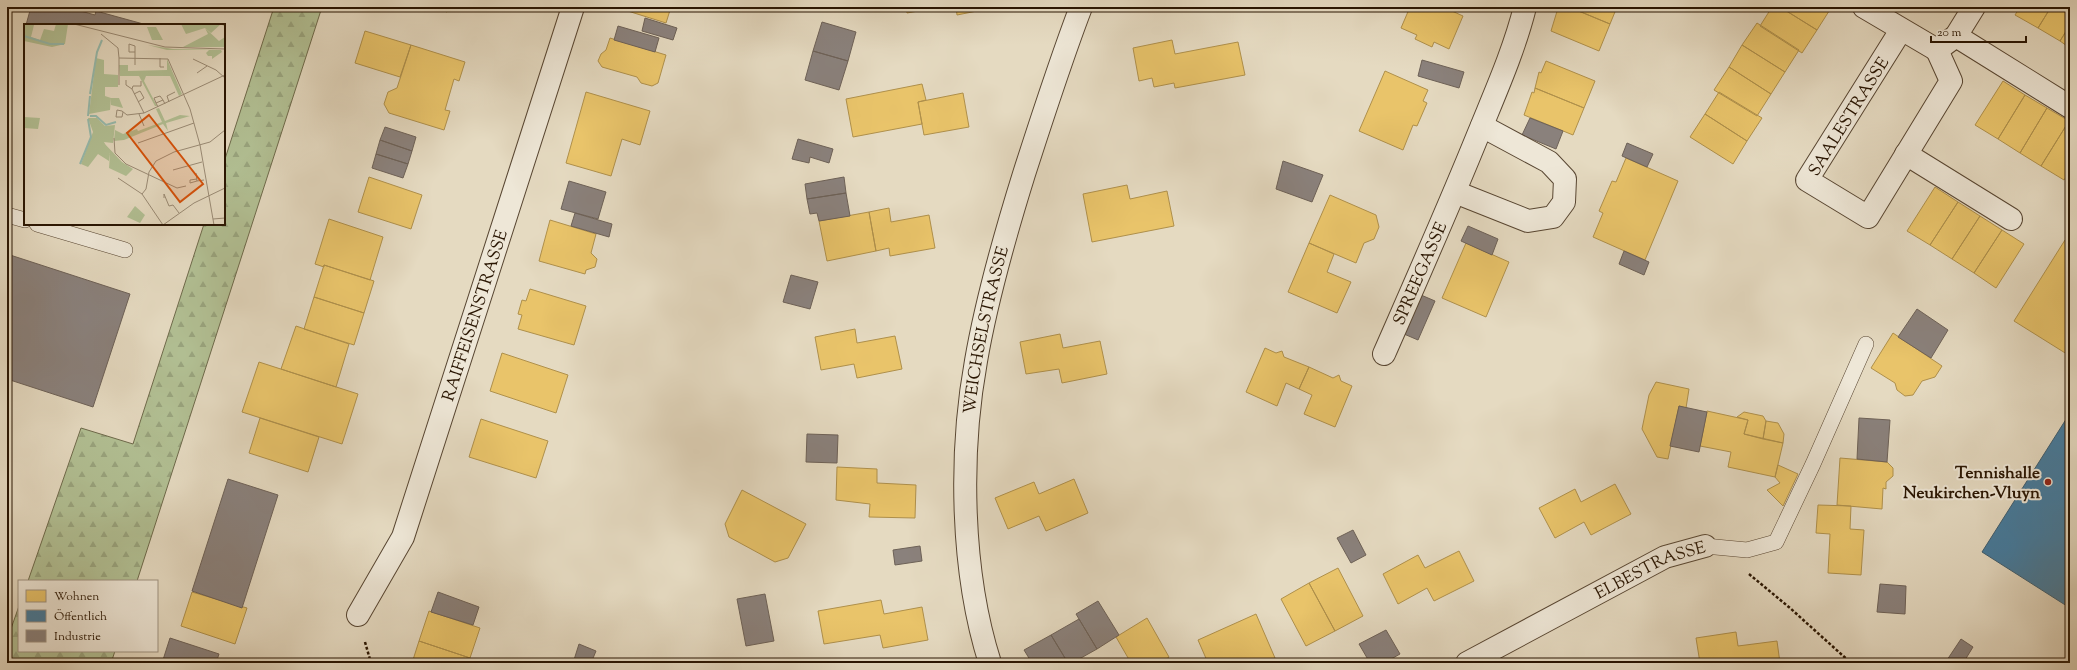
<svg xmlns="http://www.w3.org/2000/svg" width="2077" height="670" font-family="'Sorts Mill Goudy',serif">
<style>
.forest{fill:url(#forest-firs);stroke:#6e6a4b}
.homes{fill:#e9c46a;stroke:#af904b}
.public{fill:#457b9d;stroke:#3d5c6e}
.industry{fill:#8a817c;stroke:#6d6157}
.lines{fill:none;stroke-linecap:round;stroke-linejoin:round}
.lane-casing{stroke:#584632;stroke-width:16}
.street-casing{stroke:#584632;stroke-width:24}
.path{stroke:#291502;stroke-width:2.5;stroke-dasharray:3 2;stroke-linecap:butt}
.lane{stroke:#eee7d7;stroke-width:15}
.street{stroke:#eee7d7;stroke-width:22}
.poi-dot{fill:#8f2418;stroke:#eee7d7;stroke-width:1.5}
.labels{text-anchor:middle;stroke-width:4;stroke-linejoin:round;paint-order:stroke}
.street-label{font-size:17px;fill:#291502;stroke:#eee7d7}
.poi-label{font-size:17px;font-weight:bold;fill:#291502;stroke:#eee7d7;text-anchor:end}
.inset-river{fill:none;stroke:#96bbae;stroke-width:2}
.inset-road{fill:none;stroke:#9a8b75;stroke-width:1}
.view{fill:#d5520b;fill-opacity:0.15;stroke:#d5520b;stroke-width:2}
.inset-edge{fill:none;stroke:#291502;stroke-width:2}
</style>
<defs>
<pattern id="forest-firs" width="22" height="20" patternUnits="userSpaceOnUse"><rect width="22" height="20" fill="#b2c094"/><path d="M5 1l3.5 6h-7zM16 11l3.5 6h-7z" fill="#99a47e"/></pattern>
</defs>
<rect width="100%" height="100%" fill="#e5dac1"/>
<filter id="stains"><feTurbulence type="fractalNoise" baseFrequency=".005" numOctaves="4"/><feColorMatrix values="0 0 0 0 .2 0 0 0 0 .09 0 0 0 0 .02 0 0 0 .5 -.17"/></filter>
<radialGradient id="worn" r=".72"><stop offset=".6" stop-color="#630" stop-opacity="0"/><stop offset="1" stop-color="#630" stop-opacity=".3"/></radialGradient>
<path class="forest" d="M274,7h48l-185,574h-109l53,-153 52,16 71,-220h20v-62z
M19,606v45h96l-4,12h-104v-23z"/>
<path class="homes" d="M433,7h15l-1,5z
M615,7h56l-5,16z
M906,7h34l-33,6z
M956,7h41l-40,8z
M1410,7h33l20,9 -14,33 -15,-7 -2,5 -17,-8 2,-4 -16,-7z
M1561,7h8l41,17 -11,27 -48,-20 7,-23 2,1z
M1569,7h48l-7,17z
M1772,7h8l37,23 -15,23 -42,-27z
M1780,7h50l1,1 -14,22z
M2020,7h31l-13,21 -23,-13z
M2051,7h19v18l-10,16 -22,-13z
M1757,23l42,27 -14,22 -43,-27z
M2070,25v23l-10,-7z
M365,31l46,14 -11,32 -45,-14z
M610,38l56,17 -8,28 -6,3 -11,-3 -4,-6 -35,-10 -4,-6 3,-7 5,-4z
M1172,40l3,14 63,-12 7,33 -70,13 -1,-5 -20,4 -2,-9 -13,3 -6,-33z
M411,45l54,17 -6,19 -5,-2 -9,31 5,1 -6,19 -55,-17 -5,-9 4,-12 9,-4z
M1742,45l43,27 -14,22 -42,-27z
M1546,61l49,20 -11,27 -49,-20 4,-16 2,1z
M1729,67l42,27 -14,22 -43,-26z
M1385,71l43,19 -5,11 4,2 -10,23 -4,-1 -10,25 -44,-19z
M2003,81l22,14 -27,44 -23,-14z
M922,84l4,16 -8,2 4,22 -69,13 -7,-38z
M1535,88l49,20 -11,27 -49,-20 8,-23 2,1z
M586,92l64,19 -10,34 -18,-6 -11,37 -45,-13z
M1719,92l43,26 -15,23 -42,-27z
M963,93l6,34 -45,8 -6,-33z
M2025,95l22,13 -27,45 -22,-14z
M2047,108l22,13 -28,45 -21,-13z
M1705,114l42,27 -14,23 -43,-27z
M2069,121l1,50 -6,9 -23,-14z
M1626,158l52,23 -33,79 -52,-23 10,-24 -4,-2 13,-30 4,1z
M369,177l53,18 -11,34 -53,-17z
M1127,185l3,14 37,-8 7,35 -82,16 -9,-48z
M1935,187l23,15 -28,43 -23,-14z
M1330,195l46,20 3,12 -5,12 -10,4 -8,20 -47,-20z
M1958,202l22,14 -28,43 -22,-14z
M889,208l2,14 38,-7 6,33 -45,8 -1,-8 -13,3 -7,-39z
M869,212l7,39 -49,10 -8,-40z
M1980,216l22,14 -28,43 -22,-14z
M329,219l54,18 -13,43 -46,-15v2l-9,-3z
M550,220l46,14 -5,19 6,6 -2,8 -9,3 -1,4 -46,-13z
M2002,230l22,14 -28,44 -22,-15z
M2065,240l5,4v112l-56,-35z
M1309,243l25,11 -7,18 24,10 -14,31 -49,-21z
M1466,243l43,19 -23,55 -44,-19z
M324,265l50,16 -10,32 -50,-16z
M530,289l56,17 -12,39 -56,-16 4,-14 -4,-1 4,-14 4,1z
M314,297l50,16 -10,32 -50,-16z
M296,326l53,18 -13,43 -55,-18z
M855,329l2,14 38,-7 7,33 -45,9 -3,-14 -33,6 -6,-33z
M1893,333l49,33 -7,11 -13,4 -9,14 -8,1 -8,-6 -2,-7 -24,-15z
M1060,334l3,14 37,-7 7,33 -45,9 -3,-14 -33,5 -6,-32z
M1265,348l11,5 6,-2 2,6 25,10 -10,22 -13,-6 -9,23 -31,-14z
M502,353l66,22 -12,38 -66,-22z
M259,362l99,32 -16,50 -100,-32z
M1309,367l24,11 6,-3 2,6 11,5 -17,41 -31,-13 8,-19 -13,-6z
M1656,382l33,7 -3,19 -7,-2 -11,53 -11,-2 -15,-28 7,-34z
M1707,411l41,9 -4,14 39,9 -8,34 -47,-10 3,-15 -31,-6z
M1744,412l19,4 3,5 -3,18 -19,-5 4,-14 -11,-3z
M260,418l59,19 -11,35 -59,-19z
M481,419l67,22 -12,37 -67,-21z
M1766,421l12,2 6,11 -1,9 -20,-4z
M1840,458l47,4 6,6v8l-7,6v7l-3,-1 -1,21 -45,-4z
M1778,465l20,9 -15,32 -16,-16 13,-7 -5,-6z
M837,467l40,2v14l39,2 -1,33 -46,-1 1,-13 -34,-4z
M1074,479l14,34 -42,18 -7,-15 -31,13 -13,-31 39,-16 5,12z
M1615,484l16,30 -40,21 -7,-13 -29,16 -16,-30 36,-19 6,13z
M742,490l64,34 -18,34 -13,4 -46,-25 -4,-13z
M1818,505l33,1 -1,23 14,1 -3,45 -33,-2 2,-39 -14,-1z
M1459,551l15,30 -40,20 -7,-13 -29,16 -15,-30 35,-19 7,13z
M1338,568l25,48 -28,15 -26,-48z
M1309,583l26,48 -29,15 -25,-47z
M192,592l55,16 -12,36 -54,-18z
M881,600l3,14 38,-7 6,33 -45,8 -3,-13 -56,9 -6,-33z
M429,611l51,17 -10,30 -51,-17z
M1256,614l19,44 -11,5h-56l-10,-23z
M1147,618l22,39 -8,6h-30l-15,-26z
M1736,632l2,14 39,-5 3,22h-80l-4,-25z
M419,641l51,17 -1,5h-57z"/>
<path class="public" d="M2070,413v195l-88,-56z"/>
<path class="industry" d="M31,7h35l29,8 1,-4 51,14h-121z
M645,18l32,10 -4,12 -31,-9z
M822,22l34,10 -8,29 -35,-10z
M618,26l41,12 -4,14 -41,-12z
M813,51l35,10 -9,29 -34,-10z
M1422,60l42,12 -5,16 -41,-12z
M1530,118l33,13 -7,18 -34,-14z
M385,127l31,10 -4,14 -32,-11z
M798,139l35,10 -4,14 -19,-6 -1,6 -17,-4z
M380,140l32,11 -4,13 -32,-10z
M1627,143l26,11 -6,13 -25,-11z
M376,154l32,10 -5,14 -31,-10z
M1283,161l40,14 -11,27 -36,-13z
M844,177l2,16 -39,6 -2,-15z
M569,181l37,11 -8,27 -37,-10z
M846,193l4,23 -31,5 -2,-8 -7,1 -3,-15z
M575,213l37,11 -3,13 -38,-11z
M1468,226l30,13 -6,16 -31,-14z
M1624,251l25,11 -5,13 -25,-11z
M7,254l123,40 -37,113 -86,-28z
M791,275l27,7 -8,27 -27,-7z
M1421,295l14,6 -17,39 -14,-6z
M1917,309l31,21 -17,28 -33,-21z
M1679,406l28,6 -8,40 -29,-6z
M1859,418l31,2 -3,42 -30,-3z
M807,434l31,1 -1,28 -31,-1z
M228,479l50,16 -36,113 -50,-17z
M1353,530l13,25 -15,8 -14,-25z
M920,546l2,15 -27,4 -2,-15z
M1880,584l26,2 -1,28 -28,-2z
M438,592l41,15 -6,18 -42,-13z
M765,594l9,47 -28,5 -9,-47z
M1098,601l21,34 -22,14 -21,-35z
M1079,619l18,30 -25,14h-4l-17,-28z
M1386,630l14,24 -16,9h-14l-11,-19z
M1051,635l17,28h-36l-8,-13z
M170,638l49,16 -3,9h-54z
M1961,639l12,8 -8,13 -2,3h-18z
M579,644l17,7 -5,12h-18z"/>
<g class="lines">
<defs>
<path id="lane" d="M7,215l18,5
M37,224l88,26
M1705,546l42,4 29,-8 37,-78 53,-120"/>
<g id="street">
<path d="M1864,7l73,43 19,-14 18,-29"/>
<path d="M1901,30l-94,150 61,37 83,-136 -14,-31"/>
<path d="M1956,36l114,71"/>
<path d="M1906,154l105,65"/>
<path d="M1455,192l73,29 25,-4 11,-15 1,-23 -16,-17 -67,-36"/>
<path id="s1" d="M1384,354c32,-73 64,-145 94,-219 17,-42 36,-84 47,-128"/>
<path id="s2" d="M358,615l45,-78 170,-530"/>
<path id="s3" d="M990,663c-29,-91 -31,-208 -14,-302 11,-64 29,-126 48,-187 18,-56 36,-112 57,-167"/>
<path id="s4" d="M1467,663l198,-106 40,-11"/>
</g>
</defs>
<use href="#lane" class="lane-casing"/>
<use href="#street" class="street-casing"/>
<path class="path" d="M1749,574l41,34 61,55
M365,642l6,21"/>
<use href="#lane" class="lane"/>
<use href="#street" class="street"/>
</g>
<circle class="poi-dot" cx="2048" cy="482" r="4"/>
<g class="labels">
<g class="street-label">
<text transform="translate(1848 116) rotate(-58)" y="6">SAALESTRASSE</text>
<text dy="6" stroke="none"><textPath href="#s1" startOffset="88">SPREEGASSE</textPath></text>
<text dy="6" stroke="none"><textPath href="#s2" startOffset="323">RAIFFEISENSTRASSE</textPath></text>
<text dy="6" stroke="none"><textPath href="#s3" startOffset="337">WEICHSELSTRASSE</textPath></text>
<text dy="6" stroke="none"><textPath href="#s4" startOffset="206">ELBESTRASSE</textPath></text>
</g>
<g class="poi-label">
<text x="2040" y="478">Tennishalle<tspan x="2040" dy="20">Neukirchen-Vluyn</tspan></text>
</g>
</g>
<g transform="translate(24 24)">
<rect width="201" height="201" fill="#e5dac1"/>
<path d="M0,0h15l-5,1 -3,12 9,3 4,-11 10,2 2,-7h12l-3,20 -13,3 -28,-6zM157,0h44v3l-4,-3 -10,9 -6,-5 -19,6zM123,3h9l7,13h-11zM87,74h8l4,10 -12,-3zM64,94h9l8,8 10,-1 -2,18 -9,-1 6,12 -1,7 -11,-7 -10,13 -7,-3 12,-32zM111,182l10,9 -5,8 -13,-6z" fill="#b2c094"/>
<path d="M181,4l14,13 6,-4v10h-42l25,-13zM124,21l25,4 48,1 1,2 -10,7v-3h-4l-2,-3 3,-3h-42zM143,35l15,35 -3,2 -9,-20h-24l-2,5 13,25h-2l-16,-30h-19l-1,-11h9v6l39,-1zM135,84l6,13 15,-6 10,1 -24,7 2,8 -5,-7 -39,16 -10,1 1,-11 8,4 14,-5 1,2 24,-9 -6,-13zM0,93l16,1 -2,11 -14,-1zM78,117l20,21 11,7 -7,7 -17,-8 1,-14 -9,-10z" fill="#b2c094"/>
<path d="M72,34l8,2v14l14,1v12h-13v9l6,2 -1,12 -21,4z" fill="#b2c094"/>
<path class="inset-river" d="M0,12l26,8h14M66,70l7,-42 5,-12M64,92l2,-20M66,92h6l10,9 10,-3M56,140l11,-27 -3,-18"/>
<path class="inset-road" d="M50,0l91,23 60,2M77,10l17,14 1,10 49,1 22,50 10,36 14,80M111,28h-6v-8l6,2v19M136,34v9h4M169,35l23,11 9,8M173,49l10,-7M102,56v5l6,4 1,-3h8v-5M95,61v-27M108,65l12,24M110,70l6,-3 4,7 -6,4M145,78l-2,-6 8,-4M132,79l-2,-5 6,-2 3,4M134,83l-2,-4 7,-3 2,4M99,88l-1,5h-6l1,-7 5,1 5,4 17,-2 81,-38M115,90l5,12M90,114l1,15 11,11 51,24 9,-2M114,119l56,-20M149,146l29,-8M172,149l1,8 7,-1M94,154l24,16 21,31M173,155l-7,1v3l7,-2M118,170l4,-5 3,-17 7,-11 18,-9 36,-10 15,-12M140,174v-4l5,12 4,-1 6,8M189,195l12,-1M139,201l31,-22 31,-15"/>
<path class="view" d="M125,91l54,69 -23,18 -53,-69z"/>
<rect width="201" height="201" class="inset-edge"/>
</g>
<rect width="2077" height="670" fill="none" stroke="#e5dac1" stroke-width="24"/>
<rect x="8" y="8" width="2061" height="654" fill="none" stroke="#291502" stroke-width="2"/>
<rect x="12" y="12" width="2053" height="646" fill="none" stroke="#291502"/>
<rect x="18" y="580" width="140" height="72" fill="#eee7d7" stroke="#9f9382"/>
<rect x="26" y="590" width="20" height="12" fill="#e9c46a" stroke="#9f9382"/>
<text x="54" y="600" font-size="12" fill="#291502">Wohnen</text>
<rect x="26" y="610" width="20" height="12" fill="#457b9d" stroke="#9f9382"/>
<text x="54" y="620" font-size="12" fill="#291502">Öffentlich</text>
<rect x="26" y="630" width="20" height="12" fill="#8a817c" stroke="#9f9382"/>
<text x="54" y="640" font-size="12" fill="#291502">Industrie</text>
<path d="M1931 36v6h95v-6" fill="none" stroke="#291502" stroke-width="2"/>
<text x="1937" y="36" font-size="12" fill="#291502" stroke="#eee7d7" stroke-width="3" paint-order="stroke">20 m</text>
<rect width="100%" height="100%" filter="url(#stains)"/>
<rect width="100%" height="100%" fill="url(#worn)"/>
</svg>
